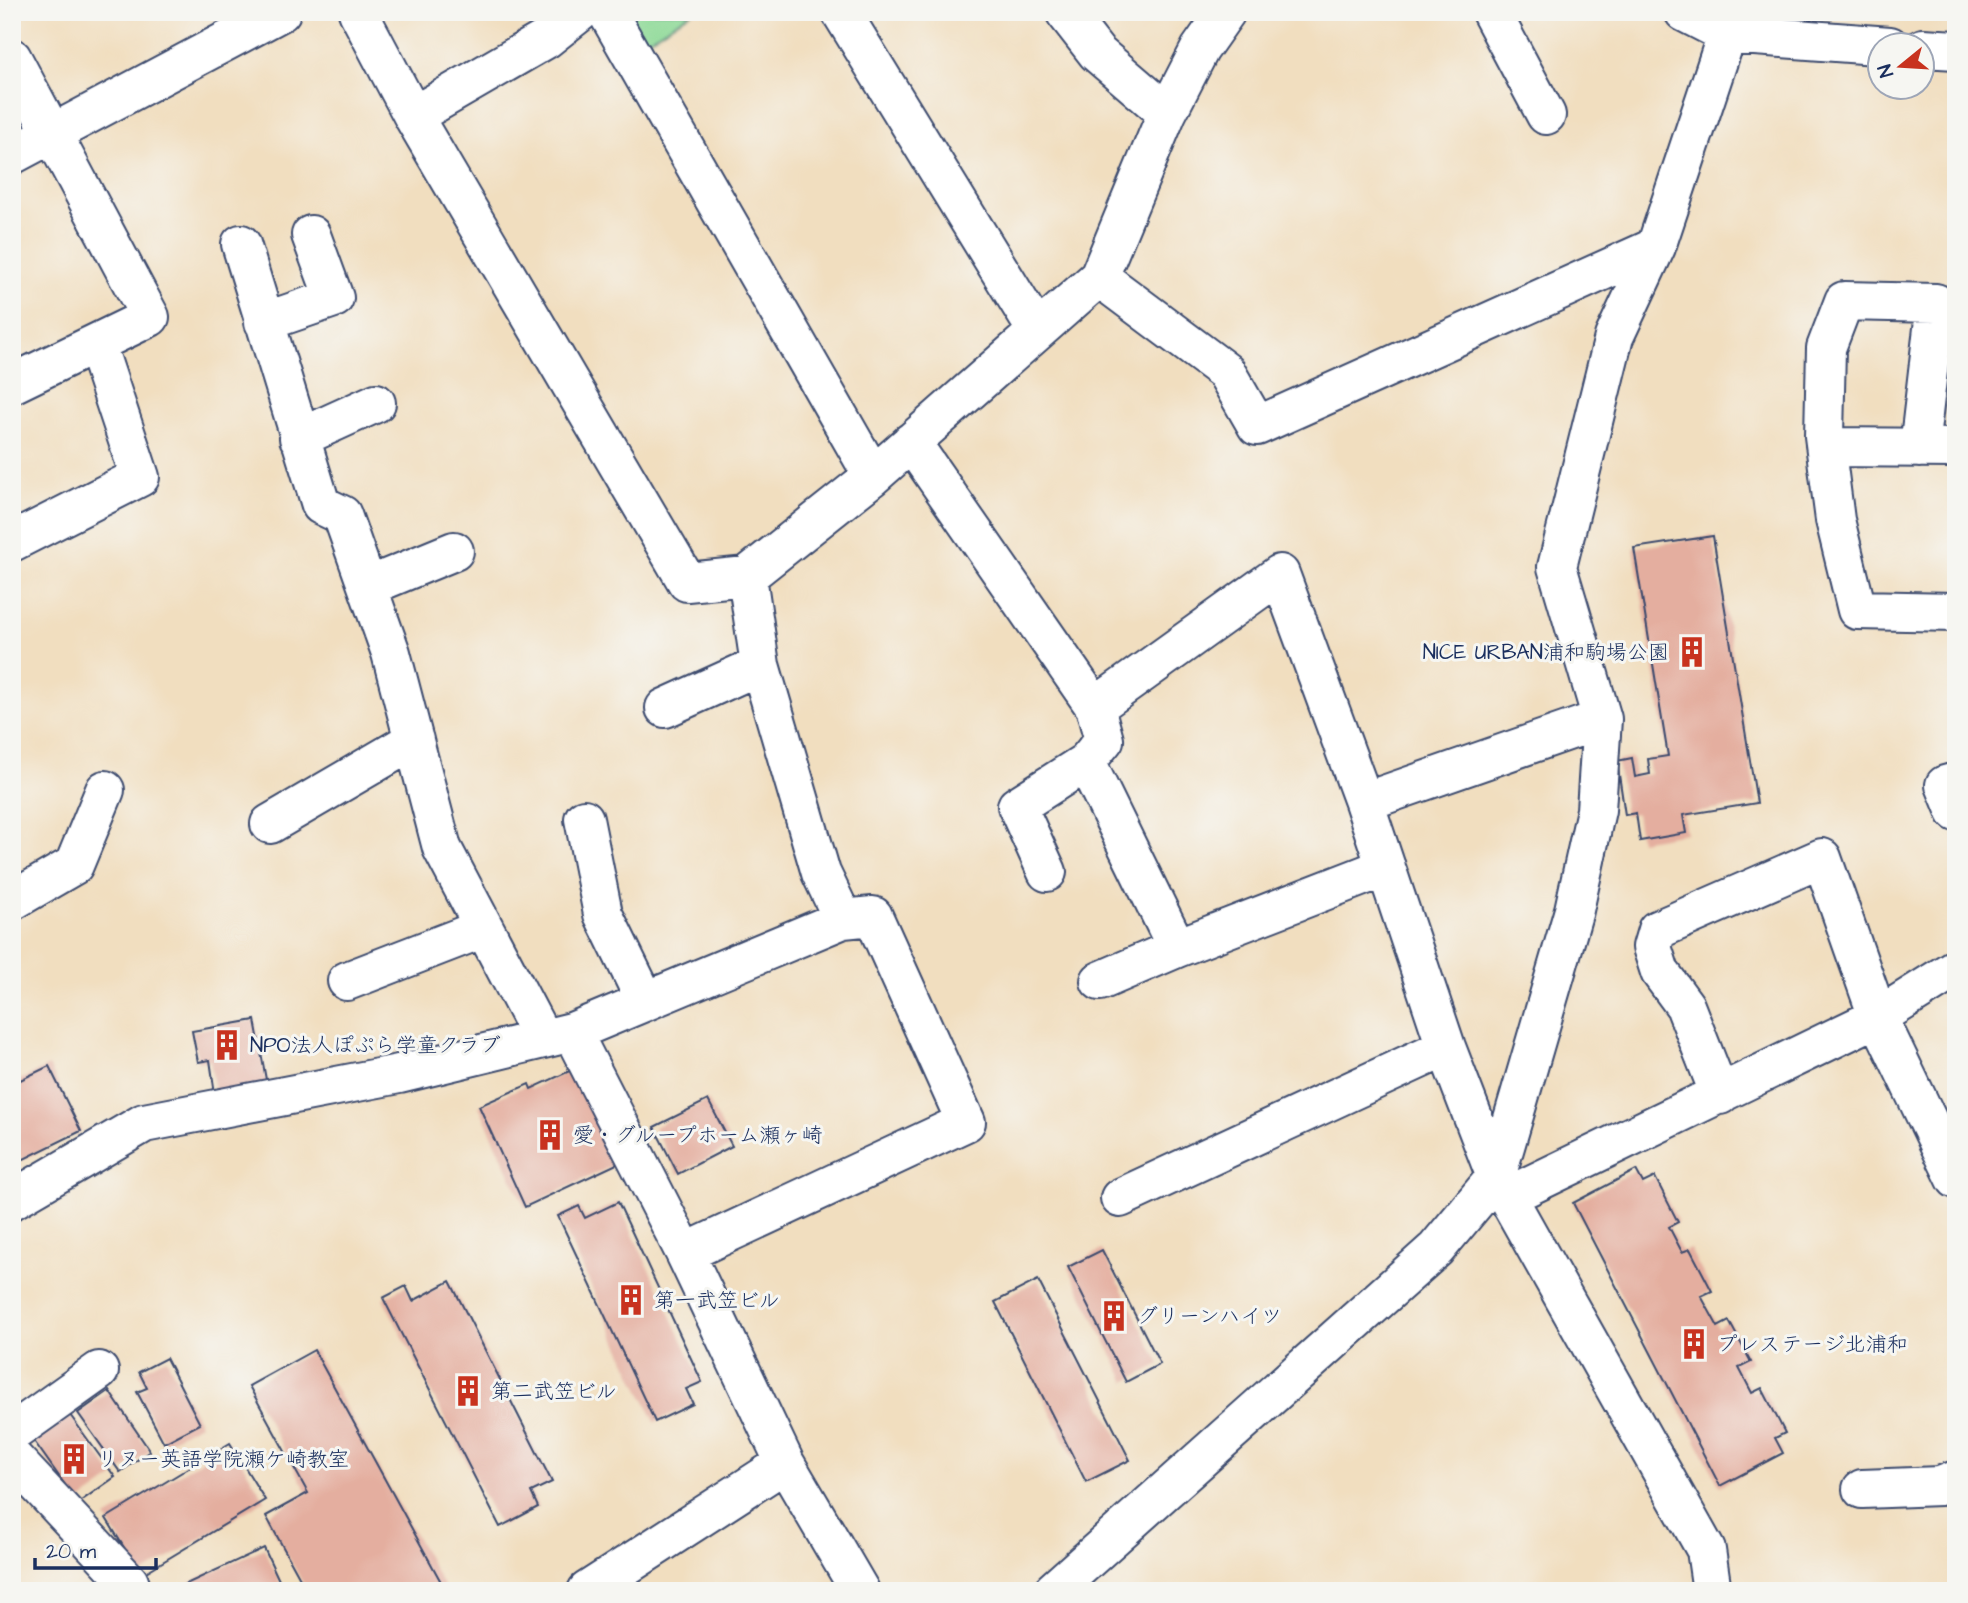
<svg xmlns="http://www.w3.org/2000/svg" width="1968" height="1603" font-family="'Architects Daughter','Klee One',sans-serif">
<style>
.green{fill:#8dd996;stroke:#54847a;stroke-width:2}
.building{fill:#e4ae9f}
.lines{fill:none;stroke-linecap:round;stroke-linejoin:round}
.minor-casing{stroke:#3b496d;stroke-width:42}
.minor{stroke:#fff;stroke-width:38}
.labels{text-anchor:middle;stroke-width:6;stroke-linejoin:round;paint-order:stroke}
.poi-label{font-size:21px;fill:#1b2f5e;stroke:#f6f6f2;text-anchor:start}
</style>
<rect width="100%" height="100%" fill="#f6f6f2"/>
<filter id="ink" filterUnits="userSpaceOnUse"><feTurbulence type="fractalNoise" baseFrequency=".0143" numOctaves="2"/><feDisplacementMap in="SourceGraphic" scale="14" xChannelSelector="R" yChannelSelector="G"/><feConvolveMatrix kernelMatrix="1 2 1 2 8 2 1 2 1" color-interpolation-filters="sRGB"/></filter>
<filter id="wash" filterUnits="userSpaceOnUse"><feTurbulence type="fractalNoise" baseFrequency=".00686" numOctaves="4" result="noise"/><feDisplacementMap in="SourceGraphic" scale="28" xChannelSelector="R" yChannelSelector="G"/><feGaussianBlur stdDeviation="1.57" result="paint"/><feColorMatrix in="noise" values="0 0 0 0 0 0 0 0 0 0 0 0 0 0 0 0 0 1.4 0 .05"/><feComposite in="paint" operator="in"/></filter>
<g filter="url(#wash)">
<rect width="100%" height="100%" fill="#f1debf"/>
<path class="green" d="M617,12h75l-55,34z"/>
<g id="blocks">
<path class="building" d="M1713,536l44,267 -74,12 3,18 -46,8 -4,-28 -11,2 -8,-54 15,-3 3,19 15,-3 -2,-15 20,-3 -34,-208z
M255,1020l12,65 -52,9 -5,-34 -12,2 -6,-31z
M49,1066l32,65 -59,29 -10,-20v-56z
M576,1068l43,95 -94,44 -46,-101 50,-22 2,5z
M708,1100l24,46 -54,28 -24,-47z
M1636,1170l7,13 12,-6 23,45 -9,5 13,25 8,-3 22,42 -11,5 17,31 11,-6 22,41 -12,6 13,25 10,-5 23,45 -10,5 8,15 -63,33 -147,-283z
M618,1202l84,180 -16,7 7,15 -38,18 -97,-206 21,-10 6,12z
M1102,1250l58,114 -34,18 -58,-115z
M1038,1280l92,180 -44,22 -91,-180z
M450,1281l102,201 -21,10 7,15 -38,20 -117,-229 23,-12 7,15z
M314,1350l132,241h-139l-41,-75 42,-23 -59,-107z
M166,1358l34,66 -36,19 -27,-51 10,-4 -8,-16z
M109,1391l41,60 -30,21 -42,-59z
M70,1415l45,62 -37,26 -44,-62z
M230,1443l35,57 -124,75 -35,-57z
M264,1548l20,43h-113z"/>
</g>
</g>
<g filter="url(#ink)">
<use href="#blocks" fill-opacity="0" stroke="#3b496d" stroke-width="2"/>
<g class="lines">
<defs>
<path id="minor" d="M358,12l55,104 274,466 60,-6 126,-100 226,-199 68,-164 33,-64 26,-37
M607,12l266,464
M841,12l196,319
M1065,12l32,41 70,60
M1491,12l55,103
M1684,12l43,22 163,12
M1923,48l33,2
M12,58l138,259 -138,67
M413,116l133,-77 34,-27
M12,155l269,-143
M241,244l80,261 21,10 49,138 51,195 100,190
M1099,277l127,95 31,54 399,-179
M264,322l70,-24 -23,-63
M299,438l77,-35
M911,442l184,265 185,-133 84,228 82,245 50,130 210,373 6,41
M1826,447l130,1
M1919,448l17,-145 -92,-2 -18,47 -2,88 11,84 22,90 99,2
M12,542l128,-65 -44,-133
M369,586l85,-35
M665,708l95,-43
M1086,762l91,186
M1956,782l-11,3 11,27
M1364,802l238,-83
M584,819l19,95 42,86
M270,824l144,-84
M1047,872l-30,-66 69,-44 18,-22 -9,-33
M12,901l62,-36 31,-75
M347,981l137,-53
M1100,981l77,-33 209,-81
M572,1032l113,221 100,210 75,128
M1720,1095l-35,-89 -25,-34 -8,-25 5,-17 165,-72 56,159 78,162
M1508,1196l370,-179 78,-49
M1120,1198l326,-151
M12,1200l132,-77 255,-49 173,-42 271,-113
M685,1253l281,-131 -93,-206 -30,3 -22,-46 -61,-208 -13,-89
M12,1433l87,-62
M12,1457l117,125 3,9
M1862,1489l78,-3 16,-6
M587,1591l198,-128
M1053,1591l383,-342 60,-72 78,-267 22,-100 6,-91 -45,-152 57,-230 42,-90 71,-213 4,-22"/>
</defs>
<use href="#minor" class="minor-casing"/>
<use href="#minor" class="minor"/>
</g>
</g>
<defs>
<symbol id="building-bare" viewBox="-9 -9 18 18"><path d="M-4-6H4V6H1V3H-1V6H-4ZM-2.5-4.3h1.7v1.8h-1.7ZM.8-4.3h1.7v1.8H.8ZM-2.5-1h1.7V.8h-1.7ZM.8-1h1.7V.8H.8Z" fill="#c8321e" stroke="#f6f6f2" stroke-width="2.5" paint-order="stroke"/></symbol>
</defs>
<g fill-rule="evenodd">
<use href="#building-bare" x="1670" y="630" width="44" height="44"/>
<use href="#building-bare" x="205" y="1023" width="44" height="44"/>
<use href="#building-bare" x="528" y="1113" width="44" height="44"/>
<use href="#building-bare" x="609" y="1278" width="44" height="44"/>
<use href="#building-bare" x="1092" y="1294" width="44" height="44"/>
<use href="#building-bare" x="1672" y="1322" width="44" height="44"/>
<use href="#building-bare" x="446" y="1369" width="44" height="44"/>
<use href="#building-bare" x="52" y="1437" width="44" height="44"/>
</g>
<g class="labels">
<g class="poi-label">
<text x="1669" y="659" text-anchor="end">NICE URBAN浦和駒場公園</text>
<text x="250" y="1052">NPO法人ぽぷら学童クラブ</text>
<text x="573" y="1142">愛・グループホーム瀬ヶ崎</text>
<text x="654" y="1307">第一武笠ビル</text>
<text x="1137" y="1323">グリーンハイツ</text>
<text x="1717" y="1351">プレステージ北浦和</text>
<text x="491" y="1398">第二武笠ビル</text>
<text x="97" y="1466">リヌー英語学院瀬ケ崎教室</text>
</g>
</g>
<rect width="1968" height="1603" fill="none" stroke="#f6f6f2" stroke-width="42"/>
<g transform="translate(1901 66) rotate(252)"><circle r="33" fill="#f6f6f2" stroke="#9ea6b7" stroke-width="2"/>
<path d="M0-5L12 26L0 18L-12 26Z" fill="#c8321e"/>
<text y="-10" font-size="19" font-weight="bold" text-anchor="middle" fill="#1b2f5e">N</text>
</g>
<path d="M35 1558v10h121v-10" fill="none" stroke="#1b2f5e" stroke-width="3.5"/>
<text x="46" y="1558" font-size="21" fill="#1b2f5e" stroke="#f6f6f2" stroke-width="5" paint-order="stroke">20 m</text>
</svg>
